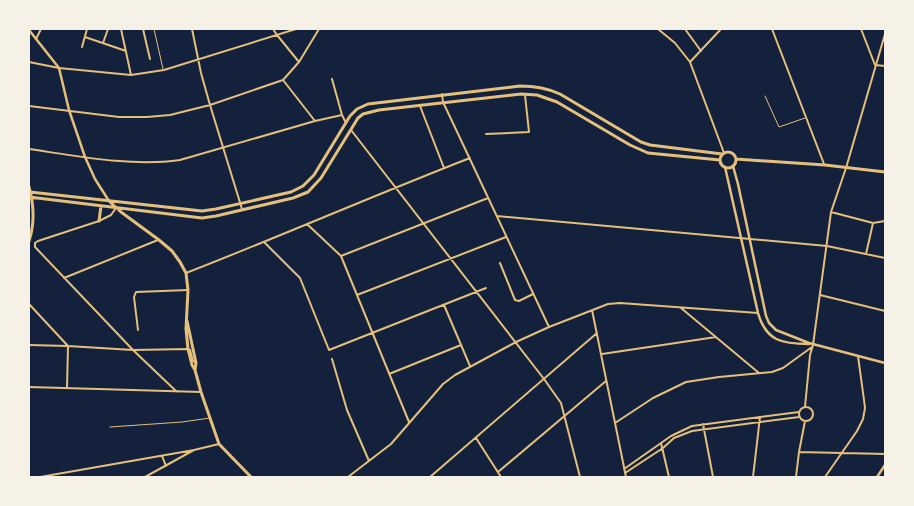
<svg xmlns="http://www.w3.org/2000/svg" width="914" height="506" font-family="Poppins,sans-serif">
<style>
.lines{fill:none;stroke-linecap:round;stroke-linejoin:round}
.service{stroke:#e5c07b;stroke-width:1}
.minor{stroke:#e5c07b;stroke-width:2}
.tertiary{stroke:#e5c07b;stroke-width:2.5}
.secondary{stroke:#e5c07b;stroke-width:3}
</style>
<rect width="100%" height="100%" fill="#14213d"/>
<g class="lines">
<path class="service" d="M154,29l9,40
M765,96l14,31 26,-9
M110,427l72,-5 28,-4"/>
<path class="minor" d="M121,29l10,46
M143,29l7,30
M192,29l9,44 9,32 32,104
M273,29l4,6 22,27
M658,29l17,14 15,19 34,91
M685,29l16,22
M772,29l52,135
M861,29l14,36 10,1
M85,37l41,14
M36,39l5,-10
M103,43l5,-14
M82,47l5,-18
M29,62l30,6 72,7 33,-5 132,-41
M690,62l31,-33
M332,79l10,36 4,8
M283,80l32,41
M442,94l1,8 106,225
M29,106l90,11h28l23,-2 40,-10 73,-25 16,-18 20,-33
M420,106l24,62
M351,130l193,249 17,24 19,74
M486,134l43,-2 -4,-37
M29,149c48,7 102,18 151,11l135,-39 27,-6
M116,208l-5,7 -12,6 -61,20 -3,2v4l98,103 44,42
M831,212l42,11 12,-2
M497,216l330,30 58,12
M307,224l34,32 68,166
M265,243l35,35 29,72 157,-62
M866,254l7,-31
M341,256l147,-58
M500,263l15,37 4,1 14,-7
M186,273c95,-37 189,-78 284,-115
M64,278l94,-38
M357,295l149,-58
M820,295l65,16
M29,304l39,42 -1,42
M444,305l26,61
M681,308l78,65
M592,310l34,167
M138,330l-4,-33 2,-5 52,-2
M29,345l39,1 65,4 55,-1 2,1 3,11 3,2
M602,354l114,-17
M332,359l15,51 22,51
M389,374l72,-29
M29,387l172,5
M805,407l5,-52 3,-10 18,-133 15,-44 39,-134
M799 414a7 7 0 1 1 14 0a7 7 0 1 1-14 0Z
M615,423l38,-25 33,-16 33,-5 53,-5 11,-4 29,-21
M703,424l10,53
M476,438l25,39
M661,443l8,34
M799,452l86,2
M162,456l4,10
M624,469l47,-33 21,-10 107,-14
M498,472l108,-91
M625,473l38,-25 11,-10 18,-7 107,-14
M40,477l154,-27
M145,477l49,-27 25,-6
M348,477l43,-33 52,-60 12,-9 61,-33 33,-15 59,-23 12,-1 138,10
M430,477l167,-144
M753,477l7,-60
M796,477l3,-25 6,-31
M825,477l32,-46 6,-12 2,-11 -1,-8 -6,-44"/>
<path class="tertiary" d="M29,30l30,38 10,42 16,47 10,22 14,22
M733,166l5,18 28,132 3,7 7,7 33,13 76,20
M725,167l33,146c8,28 24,31 51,31
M877,477l8,-12"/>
<path class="secondary" d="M720 160a8 8 0 1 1 16 0a8 8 0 1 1-16 0Z
M736,159l89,6 60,7
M29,187c5,18 6,36 0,54
M30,192l172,19 14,-2 75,-17 12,-6 11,-11 36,-59 7,-7 11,-5 152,-18c14,0 27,2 40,8l81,48 9,3 72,9
M29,197l173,21 14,-2 77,-18 15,-6 13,-14 37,-60 5,-4 16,-4 142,-16 16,1 20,7 73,43 18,8 72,7
M109,201l12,11 38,28 13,11 8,11 6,11 2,17 -2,39 2,20 4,16 3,5 6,22 18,52 32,33
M99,221l2,-15
M187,321l9,42 -1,7"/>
</g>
<rect width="914" height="506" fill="none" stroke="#f6f1e7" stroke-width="60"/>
</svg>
